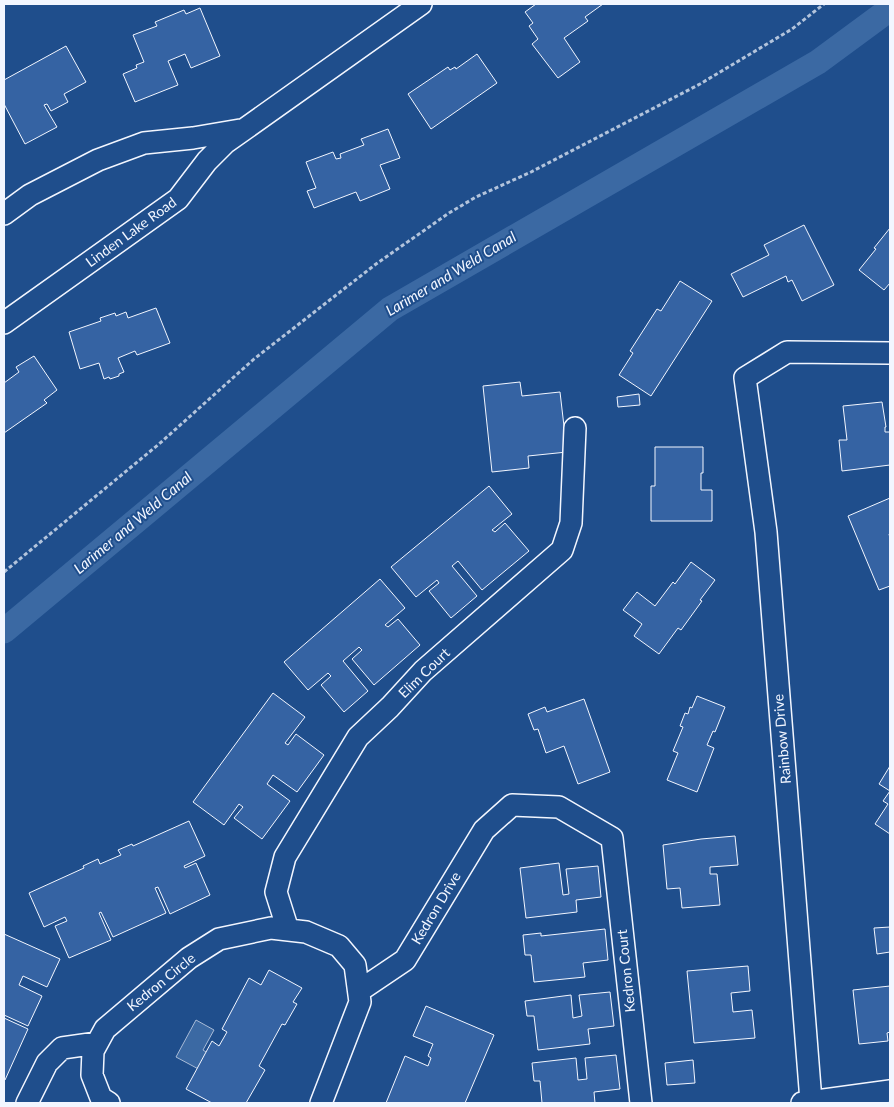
<svg xmlns="http://www.w3.org/2000/svg" width="894" height="1107" font-family="Lato,sans-serif">
<style>
.water{fill:#3b69a3;stroke:#a8bbd7}
.lines{fill:none;stroke-linecap:round;stroke-linejoin:round}
.canal{stroke:#3b69a3;stroke-width:25}
.building{fill:#3563a3;stroke:#f2f6ff}
.minor-casing{stroke:#f2f6ff;stroke-width:24}
.path{stroke:#b3c4dc;stroke-width:3;stroke-dasharray:4 2.5;stroke-linecap:butt}
.minor{stroke:#1f4e8c;stroke-width:21}
.labels{text-anchor:middle;stroke-width:4;stroke-linejoin:round;paint-order:stroke}
.street-label{font-size:14px;fill:#f2f6ff;stroke:#1f4e8c}
.water-label{font-size:15px;font-style:italic;fill:#f2f6ff;stroke:#1f4e8c}
</style>
<rect width="100%" height="100%" fill="#1f4e8c"/>
<path class="water" d="M196,1020l18,10 -11,20 9,6 -8,16 -28,-15z"/>
<g class="lines">
<path class="canal" d="M4,631l386,-322 428,-247 72,-53"/>
</g>
<path class="building" d="M536,4h67l-18,13 3,4 -24,17 16,24 -22,16 -26,-34 6,-5 -9,-13 4,-3 -8,-11z
M200,8l20,48 -29,12 -6,-14 -17,7 10,24 -43,17 -12,-28 14,-6 -1,-3 8,-3 -11,-27 24,-9 -2,-4 29,-12 2,4z
M66,46l20,36 -22,12 4,8 -17,9 -4,-7 -3,1 13,22 -32,17 -21,-40v-24z
M477,54l20,29 -66,46 -23,-35 40,-27 2,3 5,-3 1,2z
M388,129l12,29 -20,7 10,24 -30,12 -4,-9 -42,16 -7,-17 9,-3 -10,-26 27,-10 3,7 5,-1 -1,-4 24,-9 -3,-6z
M804,225l30,60 -32,16 -10,-21 -4,2 -2,-6 -43,21 -12,-23 38,-19 -5,-10z
M890,228v55l-6,7 -25,-20 17,-21 -2,-1z
M680,281l32,20 -61,95 -32,-21 14,-22 -3,-2 27,-42 4,2z
M156,308l14,35 -33,12 -2,-4 -17,7 6,14 -5,2v2l-9,3 -1,-2 -5,2 -5,-16 -19,6 -11,-37 32,-11 -1,-3 15,-5 1,3 10,-4 2,6z
M34,356l23,34 -13,10 3,3 -43,30v-50l15,-11 -3,-5z
M520,382l2,14 38,-4 7,60 -39,4 1,12 -37,4 -9,-86z
M639,394l1,11 -22,2 -1,-10z
M882,402l4,25h-1v5h5v33l-48,6 -3,-31h8l-4,-34z
M655,447h48v26h-2v17h11v31h-61v-35h4z
M489,486l23,28 -20,16 3,2 10,-9 24,28 -47,39 -24,-29 -6,5 25,30 -26,22 -22,-27 10,-8 -2,-3 -21,17 -25,-30z
M890,498v35l-1,1 1,4v48l-11,4 -31,-74z
M691,562l24,18 -15,20 2,1 -21,29 -3,-2 -19,26 -25,-18 8,-12 -19,-14 14,-18 18,14 18,-24 2,2z
M380,579l25,29 -20,17 3,2 10,-8 22,26 -46,40 -22,-26 10,-9 -3,-3 -16,14 25,30 -24,21 -23,-27 10,-9 -3,-3 -20,17 -24,-28z
M273,693l32,24 -20,26 3,2 8,-11 28,21 -27,37 -24,-17 -6,9 23,17 -28,38 -28,-21 9,-11 -4,-3 -15,21 -31,-23z
M697,696l28,11 -10,25 -2,-1 -6,14 7,3 -17,44 -30,-12 11,-27 -5,-2 10,-24 -3,-1 5,-13 3,1 2,-7 2,1z
M584,699l26,73 -32,12 -14,-38 -18,7 -8,-24 -4,1 -6,-16 17,-7 2,5z
M890,766v68l-15,-10 13,-20 -5,-3 7,-10 -11,-7z
M189,821l16,35 -21,10 1,2 11,-5 14,32 -40,19 -12,-27 -3,1 11,25 -53,24 -12,-25 -2,1 12,27 -42,18 -14,-32 12,-5 -2,-4 -21,10 -15,-34 55,-25 -1,-2 15,-7 2,5 21,-9 -3,-5 14,-6 1,2z
M735,836l3,29 -28,2v7h7l3,31 -38,3 -2,-20 -13,1 -4,-44 38,-6z
M559,863l4,32 6,-1 -3,-25 32,-3 3,31 -25,3 1,12 -51,6 -6,-50z
M890,927v25l-13,2 -3,-26z
M605,929l3,31 -25,3 2,14 -51,5 -3,-27h-6l-2,-20 18,-2v3z
M4,934l56,25 -13,28 -24,-11 -4,9 23,11 -14,30 -24,-11z
M748,966l2,25 -19,2 2,19 19,-2 3,28 -61,5 -7,-72z
M269,970l33,18 -9,14 4,2 -12,21 -3,-1 -23,42 6,4 -19,33h-34l-26,-14 26,-48 7,5 8,-14 -5,-3 27,-51 12,7z
M890,986v46l-3,1 1,8 -29,3 -6,-54z
M610,992l4,34 -26,3 2,15 -52,6 -4,-34h-7l-2,-15 46,-6 2,23 9,-2 -3,-21z
M426,1006l68,29 -29,68h-79l19,-47 23,10 3,-8 -3,-2 5,-12 -20,-8z
M4,1018l24,11 -23,51 -1,-1z
M616,1055l4,34 -26,3 1,11h-53l-2,-22h-6l-2,-18 44,-5 2,22 9,-1 -2,-21z
M693,1060l2,23 -28,2 -2,-22z"/>
<g class="lines">
<defs>
<path id="minor" d="M4,214l26,-19 68,-35 46,-17 49,-5 47,-8
M4,323l174,-124 29,-38 18,-18 196,-139
M288,930l-12,-38 9,-35 73,-120 32,-30 33,-36 139,-121 9,-27 4,-95
M359,991l46,-31 79,-130 28,-25 47,2 53,31 29,265
M811,1101l-45,-569 -21,-154 42,-26 103,1
M27,1103l20,-40 15,-15 35,-5
M109,1103l-8,-5 -9,-23 1,-24 12,-22 84,-71 30,-19 52,-11 35,4 33,14 16,19 5,37 -39,101
M802,1103l88,-12"/>
</defs>
<use href="#minor" class="minor-casing"/>
<path class="path" d="M4,572l155,-128 95,-85 122,-95 73,-51 27,-16 55,-25 169,-88 92,-55 32,-25"/>
<use href="#minor" class="minor"/>
</g>
<g class="labels">
<g class="street-label">
<text transform="translate(131 232) rotate(-36)" y="5">Linden Lake Road</text>
<text transform="translate(424 673) rotate(-44)" y="5">Elim Court</text>
<text transform="translate(782 739) rotate(-95)" y="5">Rainbow Drive</text>
<text transform="translate(436 908) rotate(-59)" y="5">Kedron Drive</text>
<text transform="translate(626 971) rotate(-96)" y="5">Kedron Court</text>
<text transform="translate(161 982) rotate(-39)" y="5">Kedron Circle</text>
</g>
<g class="water-label">
<text transform="translate(451 274) rotate(-31)" y="5">Larimer and Weld Canal</text>
<text transform="translate(133 523) rotate(-40)" y="5">Larimer and Weld Canal</text>
</g>
</g>
<rect width="894" height="1107" fill="none" stroke="#f2f6ff" stroke-width="10"/>
</svg>
